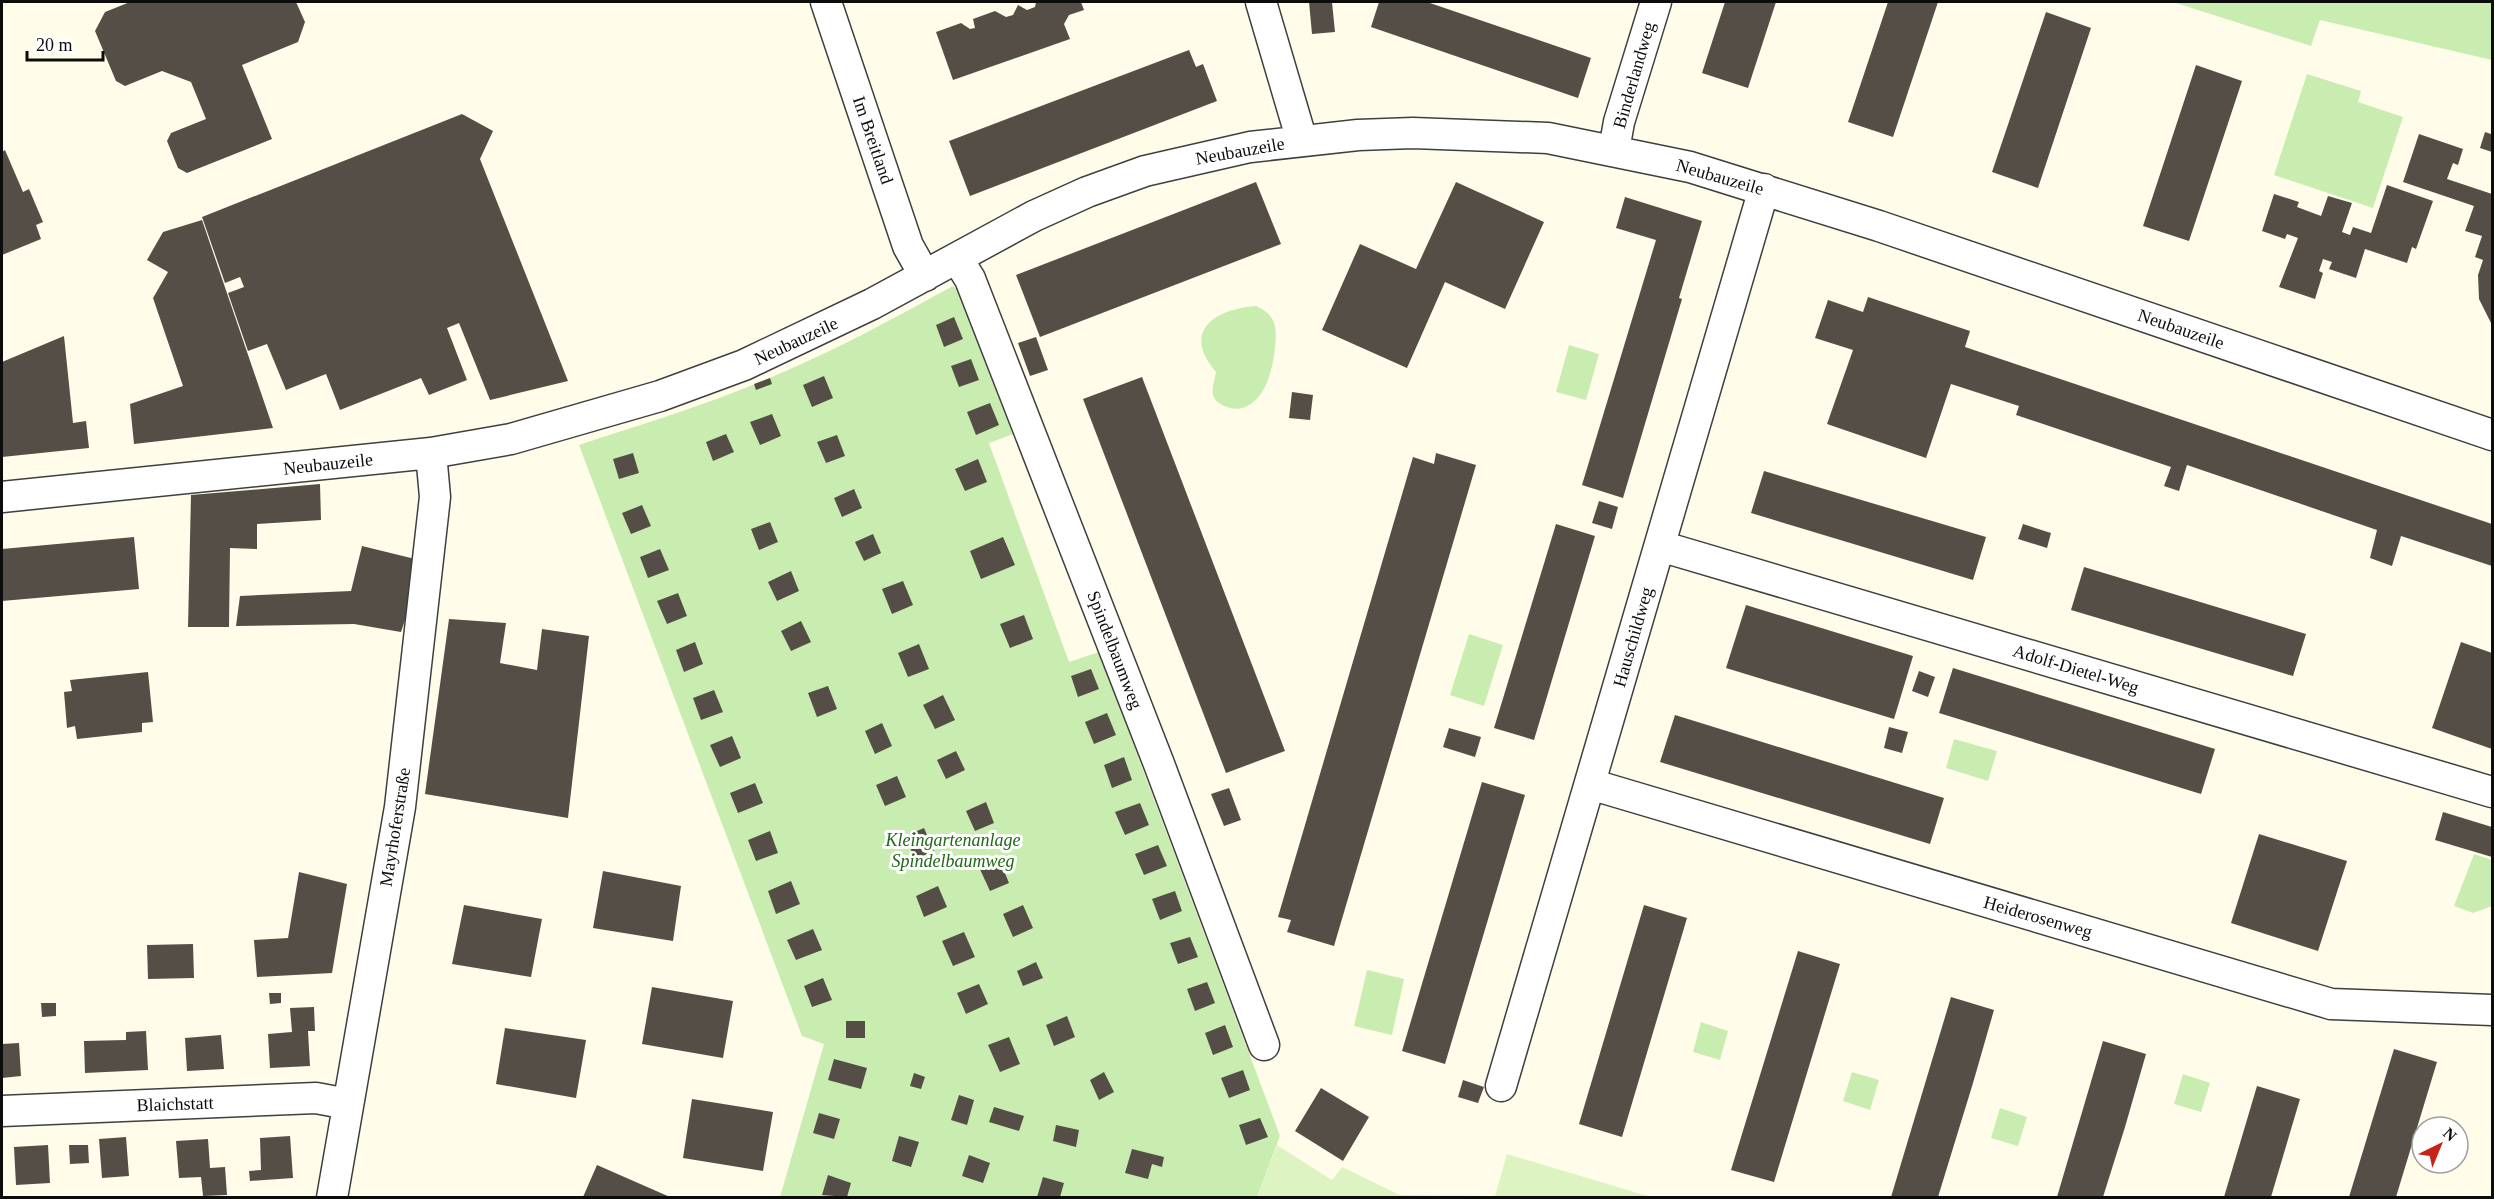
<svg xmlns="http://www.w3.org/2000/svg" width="2494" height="1199" font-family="Georgia,serif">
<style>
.green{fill:#c9edb0}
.pitch{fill:#ddf4c2}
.building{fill:#554e47}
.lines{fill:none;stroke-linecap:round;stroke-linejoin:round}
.minor-casing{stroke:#3f3f3f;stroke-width:33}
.minor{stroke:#fff;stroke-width:30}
.labels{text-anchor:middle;stroke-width:6;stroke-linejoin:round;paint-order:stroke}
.street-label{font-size:18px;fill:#0c0c0c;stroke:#fff}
.park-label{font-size:18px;font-style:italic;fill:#1e6916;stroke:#fff}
</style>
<rect width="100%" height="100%" fill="#fffdea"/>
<path class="green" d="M2173,2h319v58l-172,-40 -9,26z
M2307,74l54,17 -3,11 45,15 -30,91 -99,-33z
M953,286l12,11 51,136 -27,10 80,219 30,-10 181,484 -23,61h-477l44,-153 -22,-8 -223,-591c68,-22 137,-43 202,-72 59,-25 115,-56 172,-87z
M1256,306c20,9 21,20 19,41 -2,20 -8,51 -30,60 -9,5 -29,-1 -32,-12 -2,-6 2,-16 3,-23 -35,-40 -2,-63 40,-66z
M1569,345l30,9 -13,46 -30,-8z
M1469,634l34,11 -19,61 -34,-11z
M1954,739l43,12 -9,30 -42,-13z
M2474,854l18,6v46l-19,7 -19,-7z
M1367,970l37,9 -12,56 -38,-9z
M1701,1022l27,9 -8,29 -27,-8z
M1852,1072l27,8 -9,30 -27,-9z
M2183,1074l27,9 -9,29 -27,-8z
M2000,1108l27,9 -9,29 -27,-8z"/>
<path class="pitch" d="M1277,1145l55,35 10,-13 58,28 95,1 12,-42 144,43h-394z"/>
<path class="building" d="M130,2h166l9,20 -7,20 -56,23 30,74 -85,34 -9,-5 -11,-27 4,-8 35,-14 -15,-37 -29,-11 -37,15 -9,-5 -21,-50 10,-19z
M1036,2h45l3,8 -15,5 -5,9 6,15 -117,41 -17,-48 25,-9 9,6 5,-1 -2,-9 22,-8 11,6 7,-2 5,-10 9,5 8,-3z
M1309,2h23l3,30 -23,2z
M1379,2h48l164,56 -13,40 -207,-71z
M1725,2h51l-28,86 -46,-15z
M1888,2h50l-45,135 -45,-15z
M2046,12l45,16 -53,160 -46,-16z
M1189,50l7,17 7,-3 14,37 -247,95 -21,-55z
M2196,65l46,16 -53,160 -46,-15z
M462,114l31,17 -13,28 88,222 -78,19 -31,-77 -12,5 20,52 -38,15 -8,-17 -81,32 -14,-36 -40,16 -19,-46 -19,7 -20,-58 16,-6 -4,-10 -15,6 -23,-66z
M2492,129v23l-12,-4 5,-16 6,2z
M2419,134l44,15 -5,16 -5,-2 -6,16 45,15v131l-13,-26 -1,-24 5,-15 -8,-3 7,-21 -17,-5 9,-25 -71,-24z
M5,150l18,42 6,-3 14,33 -7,3 5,14 -39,16v-103z
M1256,182l25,62 -241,93 -24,-62z
M1456,182l88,40 -39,87 -60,-27 -38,86 -85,-38 38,-86 56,25z
M2387,185l46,16 -17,48 -4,-2 -5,16 -42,-14 -9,29 -27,-9 3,-7 -9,-3 -4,12 4,2 -8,26 -36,-12 19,-49 -11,-4 -2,5 -23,-8 12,-37 25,8 -2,5 24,9 7,-20 24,7 -10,29 8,3 3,-8 18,6z
M1625,197l77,24 -23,77 3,1 -59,199 -41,-13 74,-245 -40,-12z
M202,220l71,208 -139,16 -4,-40 53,-18 -30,-88 15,-26 -21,-12 16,-28z
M1868,297l102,34 -5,16 527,177v42l-91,-30 -9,30 -22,-8 7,-28 -190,-65 -8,26 -15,-5 7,-19 -155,-52 3,-9 -68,-22 -25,74 -99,-34 26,-74 -38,-12 13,-38 35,12z
M954,317l9,22 -19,8 -8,-22z
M64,336l9,87 13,-2 3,27 -87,9v-95z
M1036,337l12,33 -18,6 -12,-33z
M971,359l8,21 -20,7 -8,-21z
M824,376l9,22 -21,9 -9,-22z
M1142,377l143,374 -59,22 -143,-374z
M770,378l2,6 -16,6 -2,-6z
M1292,392l21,3 -3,25 -21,-2z
M990,403l9,22 -23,10 -9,-23z
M772,414l9,22 -21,9 -10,-23z
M726,434l8,18 -21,9 -7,-19z
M837,435l8,21 -19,7 -9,-21z
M633,453l6,20 -20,6 -6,-20z
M1436,453l40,12 -142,481 -47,-14 4,-12 -13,-3 135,-460 21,7z
M978,459l9,23 -22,9 -10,-22z
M1764,471l222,66 -13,43 -222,-67z
M320,484l1,36 -64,4v25l-27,-1 -1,79h-41l3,-132z
M854,489l8,19 -20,9 -8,-19z
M1599,501l19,6 -6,22 -20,-6z
M642,505l9,21 -20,8 -9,-21z
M770,522l8,20 -19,8 -8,-21z
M1556,524l39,12 -61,204 -40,-12z
M2023,524l28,9 -4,15 -29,-9z
M873,534l8,19 -17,8 -9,-19z
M134,537l5,52 -137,12v-52z
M1003,537l12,28 -34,14 -11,-28z
M362,546l53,13 -6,49 -8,24 -47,-8 -118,2 4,-30 111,-5z
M660,549l9,21 -21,8 -8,-21z
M2084,567l222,67 -13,42 -222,-66z
M791,571l8,20 -22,10 -9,-19z
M903,581l10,24 -21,9 -10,-25z
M678,593l9,23 -20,8 -10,-23z
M1746,605l167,51 -19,63 -168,-51z
M1024,615l9,24 -23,9 -10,-24z
M449,619l57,4 -6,40 37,7 5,-41 47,7 -21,182 -143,-24z
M801,621l10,21 -20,9 -10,-20z
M695,642l8,22 -19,8 -8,-22z
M2461,642l31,11v96l-60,-21z
M919,644l10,25 -21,8 -10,-24z
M1953,668l262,81 -14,45 -262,-81z
M1091,669l8,20 -21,8 -7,-21z
M1919,671l16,6 -7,20 -16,-6z
M148,672l5,50 -11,1v9l-65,7 -2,-13 -8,2 -3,-36 8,-1 -2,-11z
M828,686l9,23 -20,8 -9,-24z
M714,690l9,22 -22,8 -8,-22z
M943,695l12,25 -20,9 -12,-24z
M1107,713l9,22 -22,9 -9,-22z
M1675,715l269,83 -14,46 -270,-82z
M882,723l10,23 -17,8 -10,-23z
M1889,727l19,5 -6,21 -18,-5z
M1449,728l32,9 -6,20 -32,-10z
M732,736l9,22 -21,9 -10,-22z
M956,751l9,19 -19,9 -9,-19z
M1124,757l8,23 -20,8 -8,-23z
M897,776l9,21 -21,9 -9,-21z
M1482,782l43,13 -80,269 -43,-13z
M755,783l8,20 -25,10 -8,-20z
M1229,788l12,32 -17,6 -13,-32z
M986,802l8,21 -19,8 -9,-20z
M1140,803l9,22 -24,10 -10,-23z
M2443,812l49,15v30l-57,-17z
M924,828l10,23 -19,8 -10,-23z
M770,831l8,22 -22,8 -8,-21z
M2259,834l88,27 -29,90 -87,-28z
M1158,845l9,21 -23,9 -9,-21z
M998,856l11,27 -19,8 -12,-26z
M603,871l78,15 -8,55 -80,-13z
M299,872l48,12 -15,89 -75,4 -3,-37 34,-2z
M791,881l9,23 -24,10 -8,-23z
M938,886l9,21 -23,10 -8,-21z
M1175,891l7,20 -22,9 -8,-21z
M464,905l78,14 -11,58 -79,-13z
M1023,905l10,23 -20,9 -10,-23z
M1644,905l43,13 -65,219 -43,-13z
M813,929l9,21 -26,10 -9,-20z
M964,932l11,25 -22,9 -11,-25z
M1190,937l8,20 -20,7 -8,-21z
M193,944l1,34 -46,1 -1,-34z
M1798,951l42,13 -66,218 -43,-12z
M1036,962l7,16 -20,8 -6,-15z
M823,978l9,22 -20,7 -8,-21z
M1207,982l8,21 -20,8 -8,-22z
M979,984l9,20 -22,10 -9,-21z
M652,987l81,14 -10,57 -81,-14z
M269,993h12v10l-11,1z
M1951,997l43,13 -21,73 -35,114h-47z
M41,1003h15v13l-14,1z
M314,1007l1,24h-7l2,35 -40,2 -2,-34 24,-2 -2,-24z
M1067,1016l8,21 -21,9 -8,-21z
M846,1021h19v17h-19z
M1225,1025l8,22 -20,8 -8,-22z
M505,1028l81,12 -10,58 -80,-14z
M146,1031l2,39 -63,3 -1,-32 42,-1v-8z
M221,1035l3,34 -37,2 -2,-33z
M1009,1037l11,27 -20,8 -12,-27z
M2103,1041l43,13 -21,73 -22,70h-46z
M19,1043l2,33 -19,2v-34z
M2394,1049l43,13 -41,135h-47z
M834,1059l33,9 -6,21 -33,-9z
M1243,1070l7,20 -21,8 -8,-20z
M1104,1072l10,20 -15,8 -9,-20z
M914,1073l11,4 -4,12 -11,-3z
M1463,1080l21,7 -6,16 -20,-6z
M2257,1086l43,13 -11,37 -18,61h-47z
M1321,1088l48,29 -26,44 -48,-30z
M959,1095l15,5 -7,25 -16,-5z
M692,1099l81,13 -10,59 -80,-13z
M994,1107l30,9 -5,15 -30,-9z
M819,1113l21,6 -6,20 -21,-6z
M1260,1118l8,19 -22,8 -7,-20z
M1056,1125l23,5 -3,17 -23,-6z
M290,1136l3,42 -43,3 -1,-10 12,-1 -1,-32z
M899,1136l20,6 -8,25 -19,-6z
M126,1137l3,39 -27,2 -3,-39z
M208,1139l2,29 15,-1 2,28 -24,1 -2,-19 -22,1 -3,-37z
M48,1145l2,38 -34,2 -2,-38z
M69,1145h19l1,18 -19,1z
M1132,1149l32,8 -2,10 -10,-3 -4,15 -23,-6z
M969,1155l21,8 -7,20 -21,-7z
M597,1165l73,32h-87z
M828,1175l23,8 -4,14 -25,-2z
M1043,1177l21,6 -4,14h-23z"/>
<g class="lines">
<defs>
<path id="minor" d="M826,2l82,244 17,30
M1261,2l41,139
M1614,150l5,-28 37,-120
M957,258l13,21 189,485 105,281
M2,497l429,-44 80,-14 149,-43 84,-31 128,-61 162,-88 53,-24 58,-21 105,-24 108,-12 55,-2 135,5 142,29 189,59 613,209
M1660,546l832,246
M1590,784l741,220 161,6
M1501,1086l263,-897
M2,1111l314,-13 32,6
M332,1198l68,-391 35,-310 -4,-44"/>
</defs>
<use href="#minor" class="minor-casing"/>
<use href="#minor" class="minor"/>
</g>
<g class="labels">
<g class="street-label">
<text transform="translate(1634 75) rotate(-74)" y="6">Binderlandweg</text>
<text transform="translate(873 140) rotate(71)" y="6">Im Breitland</text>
<text transform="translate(1240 151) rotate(-10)" y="6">Neubauzeile</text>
<text transform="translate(1720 177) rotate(16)" y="6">Neubauzeile</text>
<text transform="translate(2181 329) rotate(19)" y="6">Neubauzeile</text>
<text transform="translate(796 341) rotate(-25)" y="6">Neubauzeile</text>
<text transform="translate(328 464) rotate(-6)" y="6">Neubauzeile</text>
<text transform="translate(1633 637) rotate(-74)" y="6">Hauschildweg</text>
<text transform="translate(1115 650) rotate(69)" y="6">Spindelbaumweg</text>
<text transform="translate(2076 669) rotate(17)" y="6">Adolf-Dietel-Weg</text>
<text transform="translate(395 827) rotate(-81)" y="6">Mayrhoferstraße</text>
<text transform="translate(2038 917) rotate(16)" y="6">Heiderosenweg</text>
<text transform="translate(175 1104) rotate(-2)" y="6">Blaichstatt</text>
</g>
<g class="park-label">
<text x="953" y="846">Kleingartenanlage<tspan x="953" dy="21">Spindelbaumweg</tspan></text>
</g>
</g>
<rect width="2494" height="1199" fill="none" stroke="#0c0c0c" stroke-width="6"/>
<g transform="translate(2440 1145) rotate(43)"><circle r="28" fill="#ffffff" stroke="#9e9e9e" stroke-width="1.5"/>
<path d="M0-4.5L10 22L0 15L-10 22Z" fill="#c92216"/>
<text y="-9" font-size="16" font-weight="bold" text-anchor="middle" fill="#0c0c0c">N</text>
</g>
<path d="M27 51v9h76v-9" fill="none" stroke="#0c0c0c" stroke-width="3"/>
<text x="36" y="51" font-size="18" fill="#0c0c0c" stroke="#ffffff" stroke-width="4.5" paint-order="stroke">20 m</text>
</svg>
